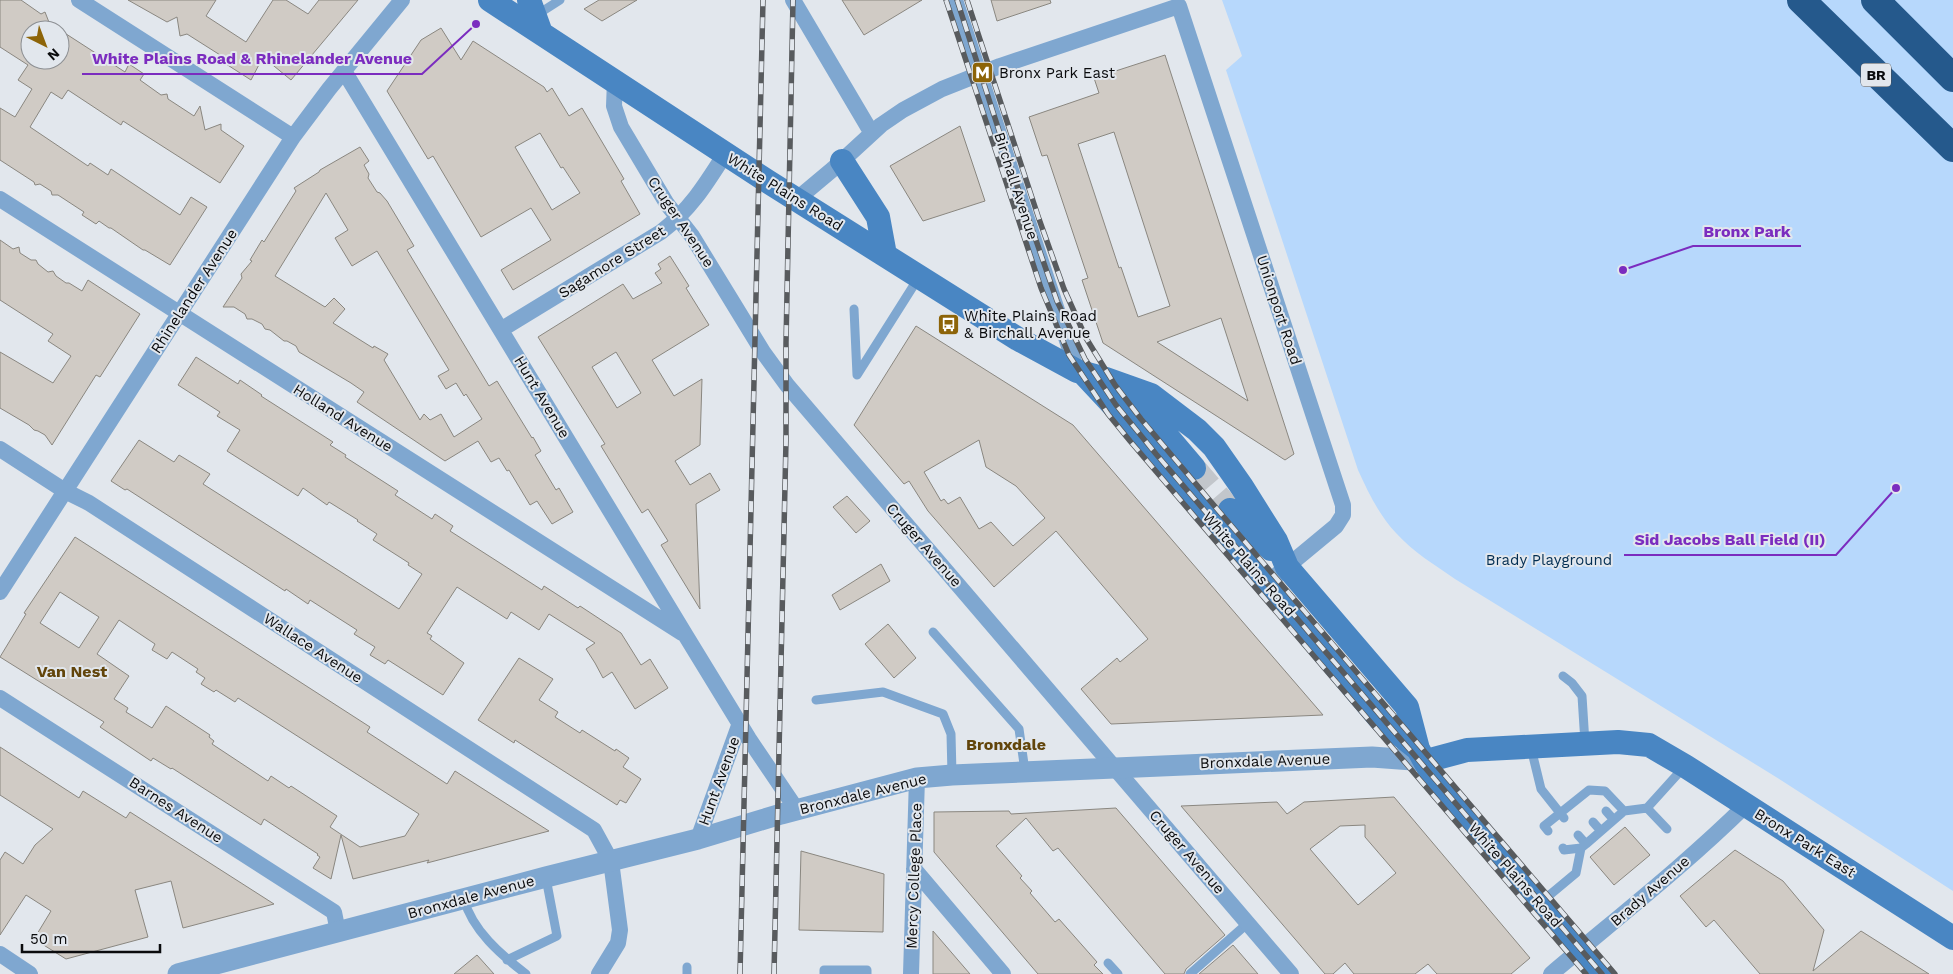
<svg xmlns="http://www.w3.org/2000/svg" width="1953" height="974" font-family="'Work Sans',sans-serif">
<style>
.green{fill:#b7d8fc}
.building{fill:#d0cbc5;stroke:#8a8780;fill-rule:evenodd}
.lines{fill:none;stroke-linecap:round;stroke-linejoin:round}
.secondary-tunnel{stroke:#c2c6cb;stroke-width:24;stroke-dasharray:24 12;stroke-linecap:butt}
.service{stroke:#7fa7d0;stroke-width:9}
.minor{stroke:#7fa7d0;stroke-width:16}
.tertiary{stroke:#7fa7d0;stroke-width:21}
.secondary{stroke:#4986c3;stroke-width:24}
.motorway{stroke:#25598c;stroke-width:28}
.rail-casing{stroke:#585b5e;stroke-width:5.5}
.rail{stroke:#e2e7ed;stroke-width:4;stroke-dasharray:11;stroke-linecap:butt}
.labels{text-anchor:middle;stroke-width:4;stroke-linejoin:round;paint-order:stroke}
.shield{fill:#e2e7ed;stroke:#4b4d50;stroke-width:1}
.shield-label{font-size:14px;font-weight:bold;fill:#0a0b0d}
.poi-label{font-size:15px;fill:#0a0b0d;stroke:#e2e7ed;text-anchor:start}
.street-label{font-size:15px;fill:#0a0b0d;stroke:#e2e7ed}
.park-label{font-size:15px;fill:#022e53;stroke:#e2e7ed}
.neighbourhood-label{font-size:16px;font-weight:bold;fill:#62450b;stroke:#e2e7ed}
.leader{fill:none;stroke:#7b2cbf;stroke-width:2}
.callout-dot{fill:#7b2cbf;stroke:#e2e7ed;stroke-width:2}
.callout-label{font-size:16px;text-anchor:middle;font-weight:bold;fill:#7b2cbf;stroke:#e2e7ed;stroke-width:4;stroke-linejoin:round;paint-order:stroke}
</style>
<rect width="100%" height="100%" fill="#e2e7ed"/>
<path class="green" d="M1222,0h731v891l-177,-114 -321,-198c-20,-14 -42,-27 -59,-46 -17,-18 -28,-41 -38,-63l-132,-400 16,-14z"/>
<path class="building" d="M0,0h21l20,14 4,-2 7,18h-22v31l30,-1v-30l65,42 4,-8 15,10 -4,6 21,15 6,-1 1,5 26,17 6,-10 5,24 16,-6v6l23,16 -24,37 -97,-62 -2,4 -53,-35 -6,9 -11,-7 -21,35 58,39 2,-3 18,12 3,-6 69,46 11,-18 16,10 -37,58 -25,-15h-2l-32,-22h-2l-10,-7 -3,3 -14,-9 2,-3 -26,-17h-6l-1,-4 -11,-7 -5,1 -1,-3 -34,-22v-52l15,9 17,-28 -14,-9 10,-15 -28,-18z
M128,0h88l-10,16 40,26 27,-42h13l22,14 11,-14h39l-67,80 -28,-23 -12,23 -25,-16 2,-4 -41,-26 -7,2 -3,-19 -10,5z
M599,0h38l-35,21 -18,-12z
M842,0h80l-58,35z
M991,0h59l1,3 -54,18z
M441,28l20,32 12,-19 71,46 3,5 5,-4 17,28 13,-8 42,71 -3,2 19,33 -127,76 -12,-20 50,-30 -20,-32 -50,29 -48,-81 -5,3 -41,-68 34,-51zM540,133l21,35 2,-1 17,26 -28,17 -37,-63z
M1165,55l129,399 -9,6 -182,-117 -21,-63 6,-2 -41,-123 -5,1 -13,-39 70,-24 -5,-15zM1114,132l56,174 -32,11 -17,-50 -2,1 -41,-124zM1221,318l27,83 -91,-59z
M960,126l25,75 -62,20 -33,-55z
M360,147l9,14 -5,4 5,9 -1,4 9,14 3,1 7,8 27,45 -7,4 82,136 8,-5 35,57 1,-1 8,14 -6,4 21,35 3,-2 14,24 -21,12 -15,-23 -7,4 -21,-35 -2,1 -8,-13 -8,4 -13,-21 -33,20 -88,-59 7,-10 -13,-9 -52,-31 -3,-6 -9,-5h-3l-14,-11 -5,-1 -3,-5 -10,-5h-5l-2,-5 -11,-7h-11l19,-29 -1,-4 11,-13 -2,-1 12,-20 2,2 32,-51 -2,-3 25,-16 1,-2zM326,193l22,37 -13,8 17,28 25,-15 72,119 -11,6 8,13 10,-6 8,13 2,-2 16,25 -28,18 -13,-23 -11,6 -6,-6 -4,6 -36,-60 4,-6 -14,-8 -1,2 -40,-25 12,-14 -11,-11 -9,9 -50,-31z
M0,240l13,9 6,-2 1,6 11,7h5l2,4 10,8 5,-1 3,5 10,7h3l13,8 6,-11 52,34 -40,63 -4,-2 -44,70 -7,-10 -7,-4 -4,-1 -5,-5 -29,-17v-56l53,31 18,-27 -23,-15 5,-7 -53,-34z
M670,256l19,30 -3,2 23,37 -57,35 22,36 28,-17 -2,66 -25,16 15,24 20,-12 10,17 -24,14 4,105 -39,-64 7,-4 -20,-32 -6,4 -41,-67 4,-2 -67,-107 85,-53 10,15 29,-16 -7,-10 6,-4 -3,-5zM616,352l25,41 -24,15 -25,-41z
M916,326l157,99 250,290 -212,9 -30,-35 36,-31 3,4 28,-23 -92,-108 -62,56 -66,-76 -19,-30 -5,3 -50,-59zM979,440l7,27 30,19 29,32 -32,28 -22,-24 -12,7 -19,-32 -12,7 -4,-5 -3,2 -17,-29z
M196,357l42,27 2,-4 22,15 -1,1 72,46 -3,3 16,10 -1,2 53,34 -3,4 37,24 3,-5 18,12 -3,5 92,59 2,-4 34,22 2,-2 41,27 20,32 9,-6 18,29 -33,21 -23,-37 -9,6 -8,-15 -9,-14 9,-6 -46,-29 -10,16 -28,-18 -4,7 -50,-32 -30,46 5,3 -2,3 34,24 -21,32 -55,-35 -3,4 -15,-9 5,-8 -21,-13 3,-4 -47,-30 -2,4 -22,-15 -1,2 -158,-102 -2,1 -14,-9 28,-41 35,22 5,-7 31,19 -7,10 196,125 23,-35 -14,-9 1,-2 -36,-23 4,-6 -20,-13 1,-1 -29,-18 -2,3 -24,-17 -5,8 -71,-45 13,-21 -23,-14 3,-4 -42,-27z
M847,496l23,25 -14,12 -23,-26z
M75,537l295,190 -3,5 80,52 8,-13 94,60 -122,32 2,-3 -76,19 -12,-44 -10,44 -18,-11 7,-11 -3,-2 1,-1 -54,-35 -3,6 -89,-57 -1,1 -18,-11 -2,3 -51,-34 4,-5 -104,-65 26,-43 -2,-1zM60,592l39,25 -20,31 -39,-25zM119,620l36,24 -3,6 15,9 5,-7 26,17 -2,3 9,6 -4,6 13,8 2,-2 19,12 3,-4 181,116 -14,22 -45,11 -30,-20 7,-11 -46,-30 -2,2 -18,-12 -3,5 -56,-37 2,-3 -5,-4 1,-2 -44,-29 -14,22 -26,-16 2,-4 -14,-9 15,-23 -32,-22z
M881,564l9,17 -50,29 -8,-15z
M888,624l28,34 -22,20 -29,-34z
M519,658l34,21 -14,21 19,12 -3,5 25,16 2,-3 33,21 1,-2 13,9 -6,9 18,12 -15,24 -6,-3 -3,5 -102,-65 -1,3 -36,-23z
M0,747l79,51 4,-7 43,27 4,-6 144,92 -91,24 -12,-47 -36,9 13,47 -82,22 -32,-20 17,-28 -25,-16 -26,40v-75l5,-8 18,12 12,-19 18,-16 -53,-34z
M1394,797l136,161 -19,16h-74l-9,-10 -13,10h-61l-9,-11 -12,11h-8l-144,-168 96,-4 10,12 17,-12zM1365,825v12l31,36 -38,32 -48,-56 30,-23z
M1116,808l109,127 -39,34 -2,5h-19l-107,-126 -5,3 -27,-33 -30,28 26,30 -2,2 12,13 -2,2 25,29 4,-3 38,43 -3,3 9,9h-65l-104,-122v-40l75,-1 2,3z
M1625,827l25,28 -36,30 -24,-28z
M1735,850l48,31 41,49 -11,41 48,-40 68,43h-169l-46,-54 -8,7 -26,-31z
M801,851l83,23 -1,58 -84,-2z
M933,931l37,43h-37z
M1233,945l25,29h-59z
M477,955l17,19h-40z"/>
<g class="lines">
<path class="secondary-tunnel" d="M1194,468l36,42"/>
<path class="service" d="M535,16l25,-16
M854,309l3,66 62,-98
M933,632l86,97 6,42
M1563,676l9,7 10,13 3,47
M816,700l67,-8 60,22 8,20 1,40
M1531,748l10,41 23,29
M1606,811l8,9
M1593,822l8,9
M1667,829l-20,-21 38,-42
M1548,831l-4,-5 45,-36 16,1 19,20
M1578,835l8,9
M1563,848l1,2 17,-2
M464,899c8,31 37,56 62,75
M1540,903l36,-30 5,-25 5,-4 38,-33 23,-3
M507,960l50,-24 -11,-58
M1108,963l10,11
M687,974v-7
M824,974v-4h43v4
M1190,974l58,-51"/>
<path class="minor" d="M79,0l214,137
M793,0l78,132
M955,0l122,371
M344,71l342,565 63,103 48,71
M615,81l-1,25 7,21 46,77 25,32 71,116 24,33 504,589
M0,199l682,434
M796,200l37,-31 48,-44 22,-15 39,-21 58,-23 179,-60 164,499v10l-7,11 -70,58
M502,329l159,-97c29,-22 45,-48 64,-78
M0,449l65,42 24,12 505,327 17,31 9,69 -2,13 -19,31
M0,592l293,-455 36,-48 73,-89
M0,698l334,214 4,20
M698,839l42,-116
M914,869l89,105
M0,954l30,20
M911,974l6,-196
M1551,974c66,-56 133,-108 195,-169"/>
<path class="tertiary" d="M178,974l368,-97 152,-38 83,-25 136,-36 35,-3 420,-18 54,4"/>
<path class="secondary" d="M490,0l277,181 251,158 59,32 29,8 45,16 46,35 17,17 28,40 34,54 11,26 120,140 11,42
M529,0l12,33
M842,161l36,56 7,38
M1085,375l42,45 253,299 38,30 21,38 161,187
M1116,388l39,34 39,46
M1230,510l41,39
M1426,761l41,-11 151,-8 31,3 36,21 268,172"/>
<path class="motorway" d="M1801,0l152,148
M1875,0l78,78"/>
<defs>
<path id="rail" d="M946,0l95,288 28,67 39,59 22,27 456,533
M957,0l54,168 46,133 28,58 31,46 40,49 446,520
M967,0l72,219 25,70 22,49 29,47 26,34 82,97 392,458
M740,974l23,-974
M774,974l12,-533v-98l7,-343"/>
</defs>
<use href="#rail" class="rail-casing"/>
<use href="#rail" class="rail"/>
</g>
<defs>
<symbol id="metro-square" viewBox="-11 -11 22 22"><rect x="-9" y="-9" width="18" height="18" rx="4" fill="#8d6408" stroke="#e2e7ed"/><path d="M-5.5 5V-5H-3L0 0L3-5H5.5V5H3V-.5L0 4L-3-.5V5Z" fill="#fff"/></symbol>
<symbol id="bus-square" viewBox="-11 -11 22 22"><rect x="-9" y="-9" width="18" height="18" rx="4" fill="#8d6408" stroke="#e2e7ed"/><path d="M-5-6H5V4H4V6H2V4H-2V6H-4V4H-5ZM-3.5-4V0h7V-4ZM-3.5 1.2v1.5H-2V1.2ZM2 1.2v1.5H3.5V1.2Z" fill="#fff"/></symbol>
</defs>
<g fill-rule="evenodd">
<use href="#metro-square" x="970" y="60" width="25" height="25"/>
<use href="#bus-square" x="936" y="312" width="25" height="25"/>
</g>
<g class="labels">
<rect class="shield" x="1861" y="63.5" width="30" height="23" rx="4"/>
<g class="shield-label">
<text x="1876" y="80">BR</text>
</g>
<g class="poi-label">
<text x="999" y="78">Bronx Park East</text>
<text x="964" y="321">White Plains Road<tspan x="964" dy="17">&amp; Birchall Avenue</tspan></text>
</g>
<g class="street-label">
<text transform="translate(1016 186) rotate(72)" y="5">Birchall Avenue</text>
<text transform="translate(785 192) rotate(32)" y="5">White Plains Road</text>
<text transform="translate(681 222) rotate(56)" y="5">Cruger Avenue</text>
<text transform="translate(612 262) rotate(-32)" y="5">Sagamore Street</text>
<text transform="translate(194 291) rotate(-57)" y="5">Rhinelander Avenue</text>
<text transform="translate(1279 310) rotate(72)" y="5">Unionport Road</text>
<text transform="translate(542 397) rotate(59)" y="5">Hunt Avenue</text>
<text transform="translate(343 418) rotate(32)" y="5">Holland Avenue</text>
<text transform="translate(924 545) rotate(49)" y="5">Cruger Avenue</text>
<text transform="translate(1249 564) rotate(49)" y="5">White Plains Road</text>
<text transform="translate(313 648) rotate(33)" y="5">Wallace Avenue</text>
<text transform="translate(1265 761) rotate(-2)" y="5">Bronxdale Avenue</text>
<text transform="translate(719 781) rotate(-70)" y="5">Hunt Avenue</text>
<text transform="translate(863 794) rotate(-14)" y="5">Bronxdale Avenue</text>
<text transform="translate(176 810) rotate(33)" y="5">Barnes Avenue</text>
<text transform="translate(1805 843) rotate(32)" y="5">Bronx Park East</text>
<text transform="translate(1187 852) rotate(49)" y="5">Cruger Avenue</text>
<text transform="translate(1515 875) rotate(49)" y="5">White Plains Road</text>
<text transform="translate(914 876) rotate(-88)" y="5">Mercy College Place</text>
<text transform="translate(1650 891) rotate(-41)" y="5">Brady Avenue</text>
<text transform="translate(471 897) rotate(-15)" y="5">Bronxdale Avenue</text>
</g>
<g class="park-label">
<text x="1549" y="565">Brady Playground</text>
</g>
<g class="neighbourhood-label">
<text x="72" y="677">Van Nest</text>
<text x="1006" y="750">Bronxdale</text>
</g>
</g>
<path class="leader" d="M476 24L422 74H82M1623 270L1693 246H1801M1896 488L1836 555H1624"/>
<g class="callout-dot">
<circle cx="476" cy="24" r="5"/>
<circle cx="1623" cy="270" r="5"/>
<circle cx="1896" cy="488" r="5"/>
</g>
<g class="callout-label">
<text x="252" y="64">White Plains Road &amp; Rhinelander Avenue</text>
<text x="1747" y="237">Bronx Park</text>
<text x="1730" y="545">Sid Jacobs Ball Field (II)</text>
</g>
<g transform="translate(45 45) rotate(138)"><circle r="24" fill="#e2e7ed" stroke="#8c8f93"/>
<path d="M0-4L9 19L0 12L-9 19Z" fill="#8d6408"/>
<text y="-8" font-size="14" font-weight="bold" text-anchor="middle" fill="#0a0b0d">N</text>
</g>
<path d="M22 944v8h138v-8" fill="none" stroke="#0a0b0d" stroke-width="2.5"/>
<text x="30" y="944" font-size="15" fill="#0a0b0d" stroke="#e2e7ed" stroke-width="4" paint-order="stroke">50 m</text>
</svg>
